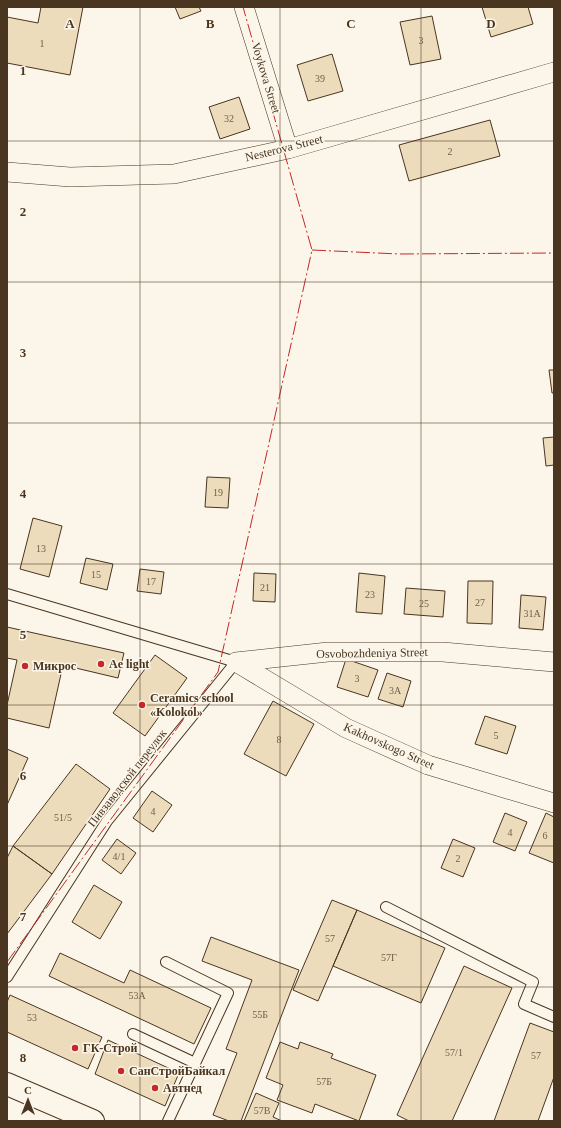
<svg xmlns="http://www.w3.org/2000/svg" width="561" height="1128" font-family="'Times New Roman',serif">
<style>
.building{fill:#ecdcbc;stroke:#4a3520}
.lines{fill:none;stroke-linecap:round;stroke-linejoin:round}
.lane-casing{stroke:#4a3520;stroke-width:12}
.street-casing{stroke:#4a3520;stroke-width:20}
.primary-casing{stroke:#4a3520;stroke-width:24}
.lane{stroke:#fbf6e9;stroke-width:10}
.street{stroke:#fbf6e9;stroke-width:19}
.primary{stroke:#fbf6e9;stroke-width:22}
.power{stroke:#c62828;stroke-width:1;stroke-dasharray:14 3 2 3;stroke-linecap:butt}
.grid{fill:none;stroke:#4a3520;stroke-width:1;stroke-opacity:0.55}
.poi-dot{fill:#c62828;stroke:#fbf6e9;stroke-width:1.5}
.labels{text-anchor:middle;stroke-width:3;stroke-linejoin:round;paint-order:stroke}
.number-label{font-size:10px;fill:#725f47}
.street-label{font-size:12px;fill:#4a3520;stroke:#fbf6e9}
.poi-label{font-size:12px;font-weight:bold;fill:#4a3520;stroke:#fbf6e9;text-anchor:start}
.grid-label{font-size:13px;text-anchor:middle;font-weight:bold;fill:#4a3520;stroke:#fbf6e9;stroke-width:3;stroke-linejoin:round;paint-order:stroke}
</style>
<rect width="100%" height="100%" fill="#fbf6e9"/>
<path class="building" d="M41,7h42l-13,68 -63,-12v-46l31,6z
M175,7h24l2,4 -21,8z
M482,7h46l5,17 -42,13z
M432,16l9,43 -31,6 -10,-43z
M332,54l11,37 -35,10 -11,-36z
M239,97l11,32 -30,10 -11,-32z
M490,120l10,36 -91,25 -10,-36z
M549,370h5v23h-2z
M554,437v28l-8,1 -3,-28z
M207,477l23,1 -2,30 -23,-1z
M33,518l29,8 -13,51 -29,-8z
M86,558l27,6 -6,26 -27,-7z
M140,569l24,3 -3,22 -24,-3z
M254,573l22,1 -1,28 -22,-1z
M359,573l26,3 -3,38 -26,-2z
M468,581h25l-1,43 -25,-1z
M406,588l39,3 -2,26 -39,-3z
M521,595l25,2 -3,33 -24,-2z
M7,627l117,26 -6,25 -55,-13 -14,63 -42,-10v-13l10,-45 -10,-2z
M155,655l32,23 -42,58 -32,-23z
M346,659l32,11 -10,27 -31,-10z
M387,673l24,8 -8,26 -25,-8z
M273,701l41,23 -28,52 -42,-22z
M485,716l31,10 -9,28 -32,-10z
M7,749l21,9 -21,47z
M76,764l34,25 -58,85 -39,-28z
M152,791l20,14 -19,27 -20,-14z
M505,813l22,9 -12,29 -22,-9z
M546,813l8,4v46l-25,-10z
M117,839l19,14 -15,21 -19,-14z
M453,839l22,9 -12,29 -22,-9z
M13,846l39,28 -45,60v-76z
M94,885l28,17 -22,37 -28,-17z
M332,900l25,10 -39,91 -25,-11z
M357,910l88,38 -24,55 -88,-37z
M211,937l88,33 -58,151h-12l-16,-6 24,-62 -11,-4 26,-69 -50,-19z
M60,953l64,30 6,-13 81,38 -17,36 -145,-68z
M464,966l48,22 -60,133h-43l-12,-6z
M10,995l92,42 -14,32 -81,-37v-30z
M530,1023l24,9v45l-16,44h-44z
M108,1040l71,33 -14,33 -70,-32z
M280,1042l18,7 2,-7 33,12 -2,4 45,17 -17,46 -44,-17 -3,9 -35,-13 6,-15 -17,-7z
M256,1093l23,10 -6,14 9,4h-38z"/>
<g class="lines">
<defs>
<path id="lane" d="M7,594l229,68 -129,159 -100,156
M386,907l147,75 -9,22 30,13
M166,962l62,31 -60,128
M133,1034l62,29"/>
<path id="street" d="M244,7l44,142
M7,172l63,5 104,-3 114,-25 266,-77
M236,662l110,66 82,37 126,38
M236,662l92,-10h115l111,10"/>
<path id="primary" d="M7,1084l86,37"/>
</defs>
<use href="#lane" class="lane-casing"/>
<use href="#street" class="street-casing"/>
<use href="#primary" class="primary-casing"/>
<use href="#lane" class="lane"/>
<use href="#street" class="street"/>
<use href="#primary" class="primary"/>
<path class="power" d="M312,250l87,4 155,-1
M7,962l211,-290 94,-422 -69,-243"/>
</g>
<path class="grid" d="M140,7v1114M280,7v1114M421,7v1114M7,141h547M7,282h547M7,423h547M7,564h547M7,705h547M7,846h547M7,987h547"/>
<g class="poi-dot">
<circle cx="101" cy="664" r="4"/>
<circle cx="25" cy="666" r="4"/>
<circle cx="142" cy="705" r="4"/>
<circle cx="75" cy="1048" r="4"/>
<circle cx="121" cy="1071" r="4"/>
<circle cx="155" cy="1088" r="4"/>
</g>
<g class="labels">
<g class="number-label">
<text x="421" y="44">3</text>
<text x="42" y="47">1</text>
<text x="320" y="82">39</text>
<text x="229" y="122">32</text>
<text x="450" y="155">2</text>
<text x="218" y="496">19</text>
<text x="41" y="552">13</text>
<text x="96" y="578">15</text>
<text x="151" y="585">17</text>
<text x="265" y="591">21</text>
<text x="370" y="598">23</text>
<text x="480" y="606">27</text>
<text x="424" y="607">25</text>
<text x="532" y="617">31А</text>
<text x="357" y="682">3</text>
<text x="395" y="694">3А</text>
<text x="496" y="739">5</text>
<text x="279" y="743">8</text>
<text x="153" y="815">4</text>
<text x="63" y="821">51/5</text>
<text x="510" y="836">4</text>
<text x="545" y="839">6</text>
<text x="119" y="860">4/1</text>
<text x="458" y="862">2</text>
<text x="330" y="942">57</text>
<text x="389" y="961">57Г</text>
<text x="137" y="999">53А</text>
<text x="260" y="1018">55Б</text>
<text x="32" y="1021">53</text>
<text x="454" y="1056">57/1</text>
<text x="536" y="1059">57</text>
<text x="324" y="1085">57Б</text>
<text x="262" y="1114">57В</text>
</g>
<g class="street-label">
<text transform="translate(266 78) rotate(73)" y="4">Voykova Street</text>
<text transform="translate(284 148) rotate(-14)" y="4">Nesterova Street</text>
<text transform="translate(372 653) rotate(-1)" y="4">Osvobozhdeniya Street</text>
<text transform="translate(389 746) rotate(24)" y="4">Kakhovskogo Street</text>
<text transform="translate(127 778) rotate(-52)" y="4">Пивзаводской переулок</text>
</g>
<g class="poi-label">
<text x="109" y="668">Ae light</text>
<text x="33" y="670">Микрос</text>
<text x="150" y="702">Ceramics school<tspan x="150" dy="14">«Kolokol»</tspan></text>
<text x="83" y="1052">ГК-Строй</text>
<text x="129" y="1075">СанСтройБайкал</text>
<text x="163" y="1092">Автнед</text>
</g>
</g>
<g class="grid-label">
<text x="70" y="28">A</text>
<text x="210" y="28">B</text>
<text x="351" y="28">C</text>
<text x="491" y="28">D</text>
<text x="23" y="75">1</text>
<text x="23" y="216">2</text>
<text x="23" y="357">3</text>
<text x="23" y="498">4</text>
<text x="23" y="639">5</text>
<text x="23" y="780">6</text>
<text x="23" y="921">7</text>
<text x="23" y="1062">8</text>
</g>
<rect width="561" height="1128" fill="none" stroke="#4a3520" stroke-width="16"/>
<g transform="translate(28 1100)" stroke="#fbf6e9" stroke-width="3" paint-order="stroke">
<path d="M0-3L7 15L0 10L-7 15Z" fill="#4a3520"/>
<text y="-6" font-size="11" font-weight="bold" text-anchor="middle" fill="#4a3520">С</text>
</g>
</svg>
